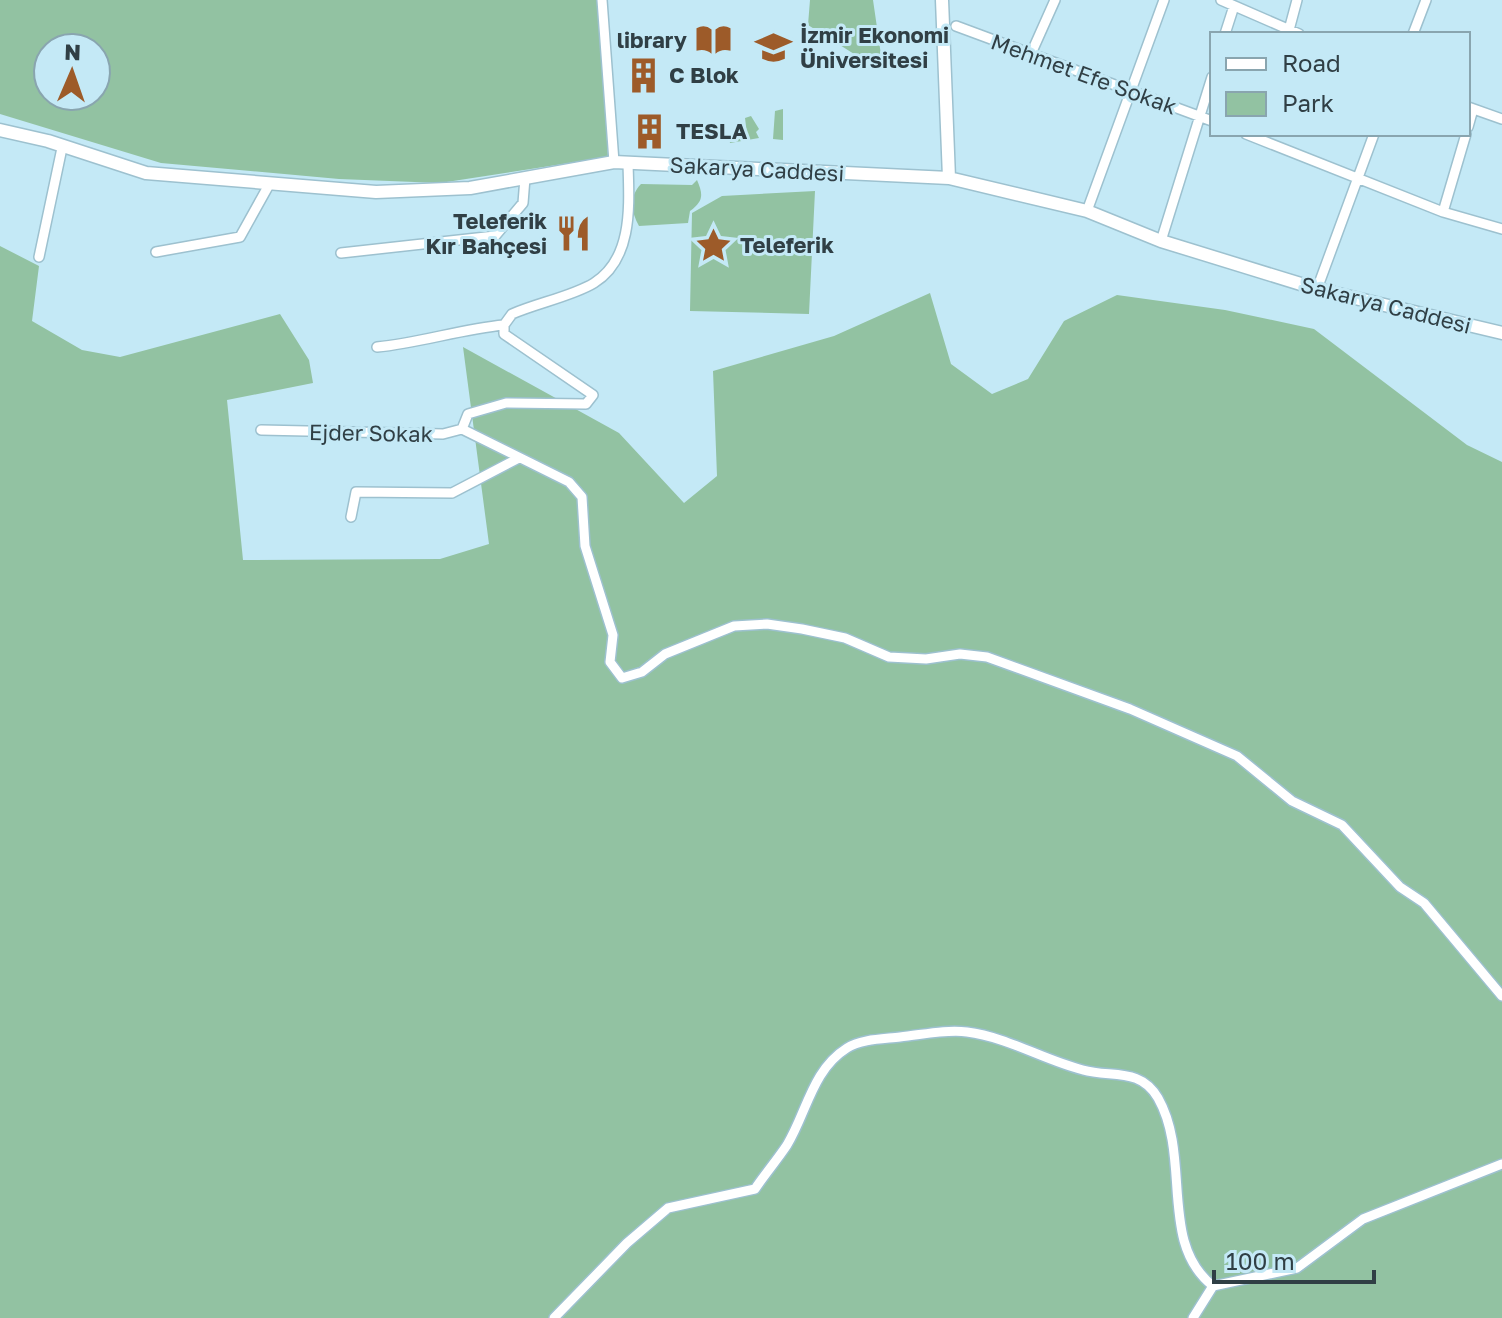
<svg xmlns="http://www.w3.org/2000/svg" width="1502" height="1318" font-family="'Golos Text',sans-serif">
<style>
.green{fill:#92c2a2;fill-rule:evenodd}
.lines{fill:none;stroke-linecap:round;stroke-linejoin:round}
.street-casing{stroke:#9dc1cf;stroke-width:12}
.secondary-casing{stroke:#9dc1cf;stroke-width:15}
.street{stroke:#fff;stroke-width:9}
.secondary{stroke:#fff;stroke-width:12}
.labels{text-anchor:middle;stroke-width:6;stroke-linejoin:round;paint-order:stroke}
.poi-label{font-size:22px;font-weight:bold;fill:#303f45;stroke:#c4e9f6;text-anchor:start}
.street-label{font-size:22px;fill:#303f45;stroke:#c4e9f6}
</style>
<rect width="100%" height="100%" fill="#c4e9f6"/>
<path class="green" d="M0,0h598l10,157 -168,26 -101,-4 -178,-16 -161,-49zM48,48h48v48h-48z
M810,0h63l8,55 -11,9 -62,-39z
M783,109v31l-10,-1 2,-28z
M751,116l8,13 -3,3 3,6 -29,5 -1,-6 18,-3 -2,-16z
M697,180c6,14 7,21 -7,31l-2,12 -49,3c-8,-14 -10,-30 2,-42l51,1z
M815,191l-6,123 -119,-3 2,-98 30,-17z
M0,246l39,20 -7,55 50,29 38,7 160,-43 29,46 4,23 -86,17 16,160 197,-1 49,-15 -26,-197 156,86 65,70 33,-27 -4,-105 121,-35 96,-43 21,71 41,30 36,-15 36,-58 53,-26 108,15 89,19 153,116 35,17v856h-1502z"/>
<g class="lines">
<defs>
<path id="street" d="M602,0l12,162
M1221,0l78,34
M956,26l256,95
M1289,30l8,-30
M1225,34l9,-28
M1413,34l13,-34
M1030,56l25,-56
M1468,107l34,12
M1468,127l5,-18
M1246,134l197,78 59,17
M1087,211l77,-211
M1443,212l23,-78
M1161,241l51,-164
M156,252l84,-15 30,-54
M341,253l154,-17 28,-33 2,-25
M39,257l23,-109
M1317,289l57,-155
M377,347c43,-4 84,-18 127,-22
M462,429l107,53 13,15 3,49 28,89 -3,27 12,16 20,-6 23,-18 69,-28 33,-2 35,5 43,9 44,19 37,2 34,-5 27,3 143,52 107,47 55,45 50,24 58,62 24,16 78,93
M261,430l182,4 19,-5 6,-15 38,-11 80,1 7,-9 -89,-61v-9l8,-11c25,-11 61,-18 82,-31 40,-25 35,-80 34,-120
M351,517l5,-25 96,1 65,-34
M1213,1286l84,-18 66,-49 139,-55
M554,1318l73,-75 41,-35 87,-19c10,-15 22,-29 32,-44 20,-33 25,-75 60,-97 14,-9 37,-9 53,-11 21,-2 46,-8 67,-5 40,5 77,28 116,38 28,8 57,-3 75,28 34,60 0,145 55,188l-20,32"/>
<path id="secondary" d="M942,0l7,178
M0,130l48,11 98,32 230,19 94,-4 144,-26 335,16 138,33 74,30 156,48 185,44"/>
</defs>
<use href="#street" class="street-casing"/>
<use href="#secondary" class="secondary-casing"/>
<use href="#street" class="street"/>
<use href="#secondary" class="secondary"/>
</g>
<defs>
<symbol id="library-bare" viewBox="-9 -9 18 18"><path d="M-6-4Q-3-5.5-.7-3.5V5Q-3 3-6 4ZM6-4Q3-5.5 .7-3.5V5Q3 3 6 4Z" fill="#9d5b29" stroke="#c4e9f6" stroke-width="2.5" paint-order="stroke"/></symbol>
<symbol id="university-bare" viewBox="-9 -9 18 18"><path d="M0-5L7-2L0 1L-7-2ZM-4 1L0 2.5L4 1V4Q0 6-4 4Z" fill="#9d5b29" stroke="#c4e9f6" stroke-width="2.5" paint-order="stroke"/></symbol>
<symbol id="building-bare" viewBox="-9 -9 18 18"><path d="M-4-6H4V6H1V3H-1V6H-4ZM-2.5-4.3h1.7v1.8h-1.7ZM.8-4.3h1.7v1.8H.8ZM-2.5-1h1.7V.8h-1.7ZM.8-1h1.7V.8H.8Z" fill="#9d5b29" stroke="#c4e9f6" stroke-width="2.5" paint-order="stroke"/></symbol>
<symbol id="restaurant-bare" viewBox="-9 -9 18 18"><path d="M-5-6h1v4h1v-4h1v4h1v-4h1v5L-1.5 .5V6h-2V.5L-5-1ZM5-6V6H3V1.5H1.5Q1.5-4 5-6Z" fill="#9d5b29" stroke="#c4e9f6" stroke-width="2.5" paint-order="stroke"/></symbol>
<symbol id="sight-bare" viewBox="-9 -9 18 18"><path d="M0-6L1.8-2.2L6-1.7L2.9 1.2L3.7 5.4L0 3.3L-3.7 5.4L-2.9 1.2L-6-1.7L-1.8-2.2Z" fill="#9d5b29" stroke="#c4e9f6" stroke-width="2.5" paint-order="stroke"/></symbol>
</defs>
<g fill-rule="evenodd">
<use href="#library-bare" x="688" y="14" width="51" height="51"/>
<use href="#university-bare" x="748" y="22" width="51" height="51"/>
<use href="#building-bare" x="618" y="50" width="51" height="51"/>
<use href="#building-bare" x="624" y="106" width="51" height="51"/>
<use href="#restaurant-bare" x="548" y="208" width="51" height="51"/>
<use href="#sight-bare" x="688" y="220" width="51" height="51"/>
</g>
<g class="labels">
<g class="poi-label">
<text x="800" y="43">İzmir Ekonomi<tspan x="800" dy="25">Üniversitesi</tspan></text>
<text x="687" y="48" text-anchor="end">library</text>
<text x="669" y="83">C Blok</text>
<text x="676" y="139">TESLA</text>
<text x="547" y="229" text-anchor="end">Teleferik<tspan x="547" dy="25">Kır Bahçesi</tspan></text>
<text x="740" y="253">Teleferik</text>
</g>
<g class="street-label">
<text transform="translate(1084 74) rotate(20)" y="8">Mehmet Efe Sokak</text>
<text transform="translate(757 169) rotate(3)" y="8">Sakarya Caddesi</text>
<text transform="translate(1386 305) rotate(14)" y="8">Sakarya Caddesi</text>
<text transform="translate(371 433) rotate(1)" y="8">Ejder Sokak</text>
</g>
</g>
<rect x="1210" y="32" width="260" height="104" fill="#c4e9f6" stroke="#89a5af" stroke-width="2"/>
<rect x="1226" y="58" width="40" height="12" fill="#ffffff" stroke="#89a5af" stroke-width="2"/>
<text x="1282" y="72" font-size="24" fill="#303f45">Road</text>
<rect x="1226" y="92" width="40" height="24" fill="#92c2a2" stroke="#89a5af" stroke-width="2"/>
<text x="1282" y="112" font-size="24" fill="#303f45">Park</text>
<g transform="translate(72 72) rotate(2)"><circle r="38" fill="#c4e9f6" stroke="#89a5af" stroke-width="2"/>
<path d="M0-6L14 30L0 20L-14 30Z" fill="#9d5b29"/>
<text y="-12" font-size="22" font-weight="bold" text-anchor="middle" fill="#303f45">N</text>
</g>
<path d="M1214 1270v12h160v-12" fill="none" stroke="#303f45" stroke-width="4"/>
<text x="1226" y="1270" font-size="24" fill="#303f45" stroke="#c4e9f6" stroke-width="6" paint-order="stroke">100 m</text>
</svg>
